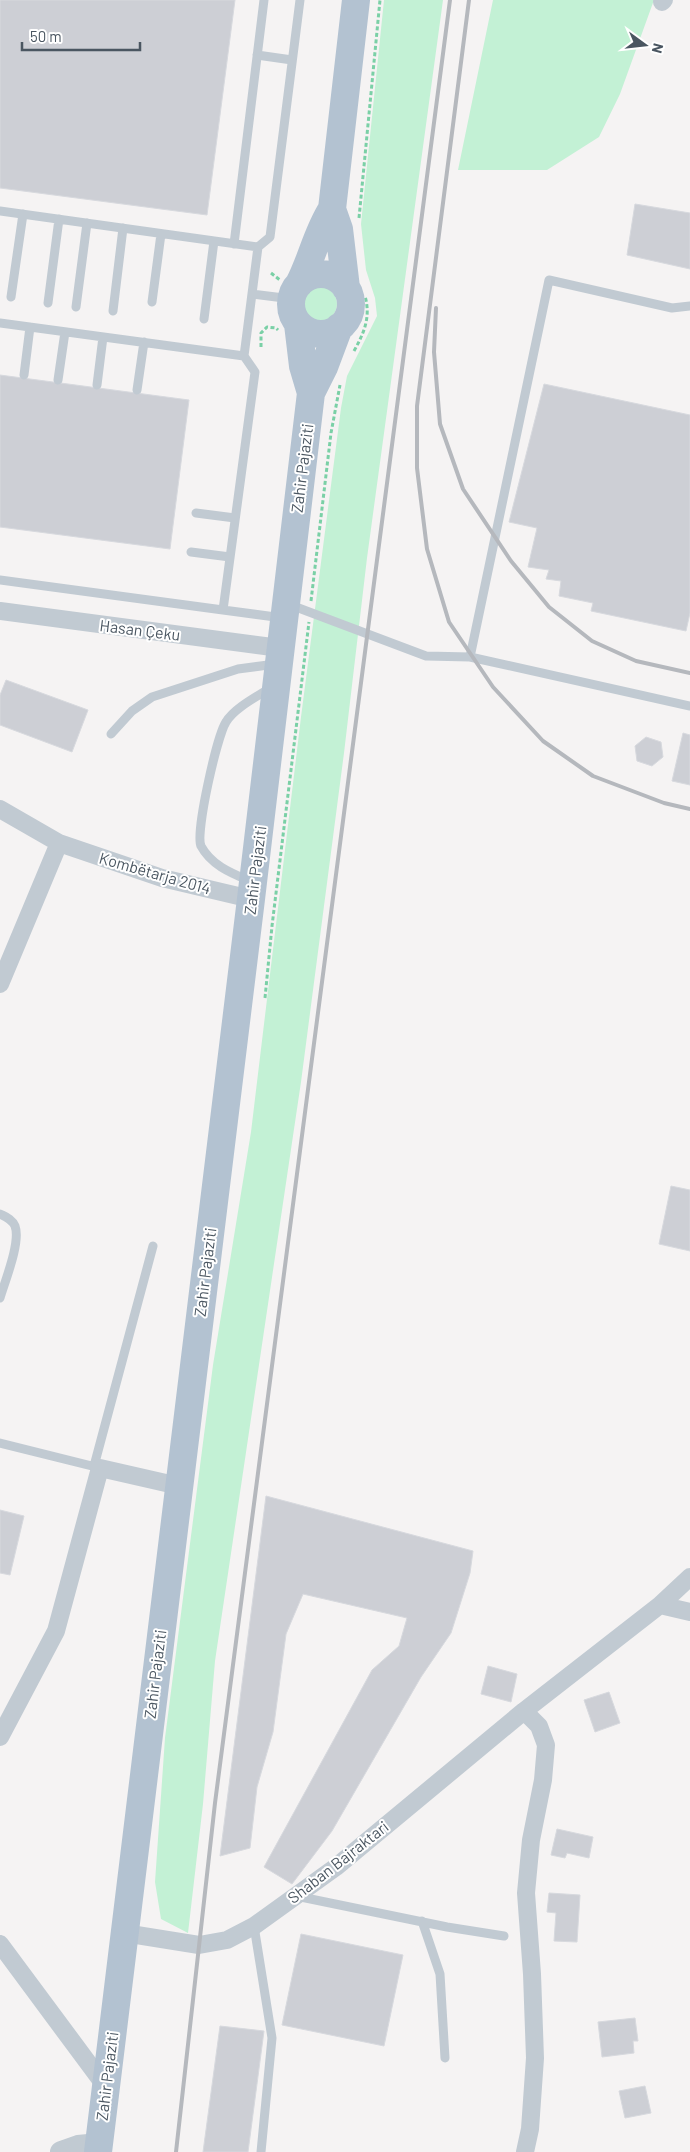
<svg xmlns="http://www.w3.org/2000/svg" width="690" height="2152" font-family="Barlow,sans-serif">
<style>
.green{fill:#c3f1d5}
.building{fill:#cdcfd5;stroke:#d7d9de}
.lines{fill:none;stroke-linecap:round;stroke-linejoin:round}
.path{stroke:#7ad0a6;stroke-width:3;stroke-dasharray:4 2.5;stroke-linecap:butt}
.service{stroke:#c1cad2;stroke-width:9}
.minor{stroke:#c1cad2;stroke-width:18}
.tertiary{stroke:#c1cad2;stroke-width:22}
.primary{stroke:#b3c2d1;stroke-width:28}
.rail{stroke:#b5b8bd;stroke-width:4}
.labels{text-anchor:middle;stroke-width:4;stroke-linejoin:round;paint-order:stroke}
.street-label{font-size:16px;fill:#4a5661;stroke:#fff}
</style>
<rect width="100%" height="100%" fill="#f5f3f3"/>
<path class="green" d="M384,0h59l-76,558 -23,195 -43,329 -86,579 -12,143 -15,129 -27,-14 -6,-37 10,-144 48,-373 38,-233 50,-415 40,-309 6,-32 30,-60 -2,-18 -9,-28 -5,-46z
M493,0h161l-34,94 -21,43 -52,33h-89z
M303 304a17 17 0 1 1 34 0a17 17 0 1 1-34 0Z"/>
<path class="building" d="M0,0h235l-28,215 -207,-27z
M635,204l55,9v56l-63,-14z
M0,375l189,25 -19,149 -170,-22z
M544,384l146,31v198l-4,18 -95,-20 2,-8 -34,-7 2,-15 -15,-2 3,-9 -21,-3 9,-39 -28,-6z
M6,680l82,30 -16,42 -72,-27v-30z
M683,733l7,2v50l-18,-4z
M646,737l15,5 2,15 -11,9 -15,-5 -2,-15z
M671,1186l19,4v61l-31,-7z
M266,1496l207,55 -3,22 -19,60 -30,44 -89,154 -40,53 -28,-17 108,-197 27,-24 8,-28 -104,-24 -17,40 -13,98 -16,55 -7,61 -30,8z
M0,1510l24,6 -14,59 -10,-2z
M488,1666l29,8 -6,28 -30,-8z
M609,1692l11,31 -25,9 -11,-32z
M557,1829l36,8 -4,21 -22,-5 -2,5 -14,-3z
M549,1893l31,2 -3,47 -23,-1 2,-28 -9,-1z
M301,1934l102,21 -19,91 -102,-21z
M635,2018l3,23h-5l1,12 -32,4 -4,-35z
M220,2026l44,5 -16,121h-45z
M645,2086l6,27 -26,5 -6,-27z"/>
<g class="lines">
<path class="path" d="M359,218l21,-218
M271,273l9,7
M261,347v-14l6,-6 9,1 2,2
M354,351c10,-18 17,-34 11,-55
M311,601l20,-168 9,-48
M265,998l7,-72 37,-304"/>
<path class="service" d="M257,55l35,5
M0,211l258,36 -14,109 11,16 -32,238 -223,-30
M234,244l30,-244
M258,247l12,-10 30,-237
M252,294l40,5
M11,297l12,-83
M152,302l9,-68
M48,303l11,-84
M690,306l-18,2 -123,-28 -79,377 220,49
M76,307l11,-84
M113,311l10,-83
M204,319l10,-78
M0,323l244,33
M24,375l6,-48
M58,380l7,-48
M97,385l6,-48
M137,390l7,-48
M196,513l39,5
M191,552l39,5
M288,604l138,52 44,1
M223,610l60,8
M111,734l21,-23 20,-14 86,-28 38,-5
M250,881c-19,-8 -39,-16 -49,-35 -6,-13 16,-110 25,-124 8,-14 32,-26 46,-35
M0,1214c6,3 12,5 15,12 6,16 -10,55 -15,72
M0,1443l100,25
M94,1466l59,-220
M296,1896l151,31 57,9
M422,1921l18,53 5,84
M254,1926l18,112 -11,114"/>
<path class="minor" d="M662,2l2,-2
M0,611l280,37
M0,809l59,34
M0,984l59,-141 103,35 89,21
M660,1605l30,-28
M524,1711l15,15 7,19 -3,35 -12,60 -5,53 6,81 3,84 -5,71 -5,23
M0,1737l56,-106 44,-163 79,18
M124,1933l75,12 28,-5 27,-14 82,-59 188,-156 136,-106 30,7
M0,1944l106,143"/>
<path class="tertiary" d="M61,2152l17,-6 21,-2"/>
<path class="primary" d="M291 304a30 30 0 1 1 60 0a30 30 0 1 1-60 0Z
M299,284c13,-25 18,-52 33,-75
M346,288l-7,-59 -7,-20 24,-209
M298,324l5,42 8,27
M98,2152l153,-1253 60,-506 13,-26 15,-40"/>
<path class="rail" d="M469,0l-52,406v62l10,81 22,73 44,65 50,54 50,35 71,27 26,6
M436,308l-2,44 6,72 23,65 48,72 38,46 43,34 44,20 54,12
M176,2152l39,-349 235,-1803"/>
</g>
<g class="labels">
<g class="street-label">
<text transform="translate(302 468) rotate(-83)" y="6">Zahir Pajaziti</text>
<text transform="translate(140 630) rotate(7)" y="6">Hasan Çeku</text>
<text transform="translate(255 870) rotate(-83)" y="6">Zahir Pajaziti</text>
<text transform="translate(155 873) rotate(16)" y="6">Kombëtarja 2014</text>
<text transform="translate(205 1272) rotate(-83)" y="6">Zahir Pajaziti</text>
<text transform="translate(155 1674) rotate(-83)" y="6">Zahir Pajaziti</text>
<text transform="translate(338 1862) rotate(-38)" y="6">Shaban Bajraktari</text>
<text transform="translate(107 2076) rotate(-83)" y="6">Zahir Pajaziti</text>
</g>
</g>
<g transform="translate(645 45) rotate(105)" stroke="#ffffff" stroke-width="4" paint-order="stroke">
<path d="M0-4L9 19L0 12L-9 19Z" fill="#4a5661"/>
<text y="-8" font-size="14" font-weight="bold" text-anchor="middle" fill="#4a5661">N</text>
</g>
<path d="M22 42v8h118v-8" fill="none" stroke="#4a5661" stroke-width="2.5"/>
<text x="30" y="42" font-size="15" fill="#4a5661" stroke="#ffffff" stroke-width="4" paint-order="stroke">50 m</text>
</svg>
